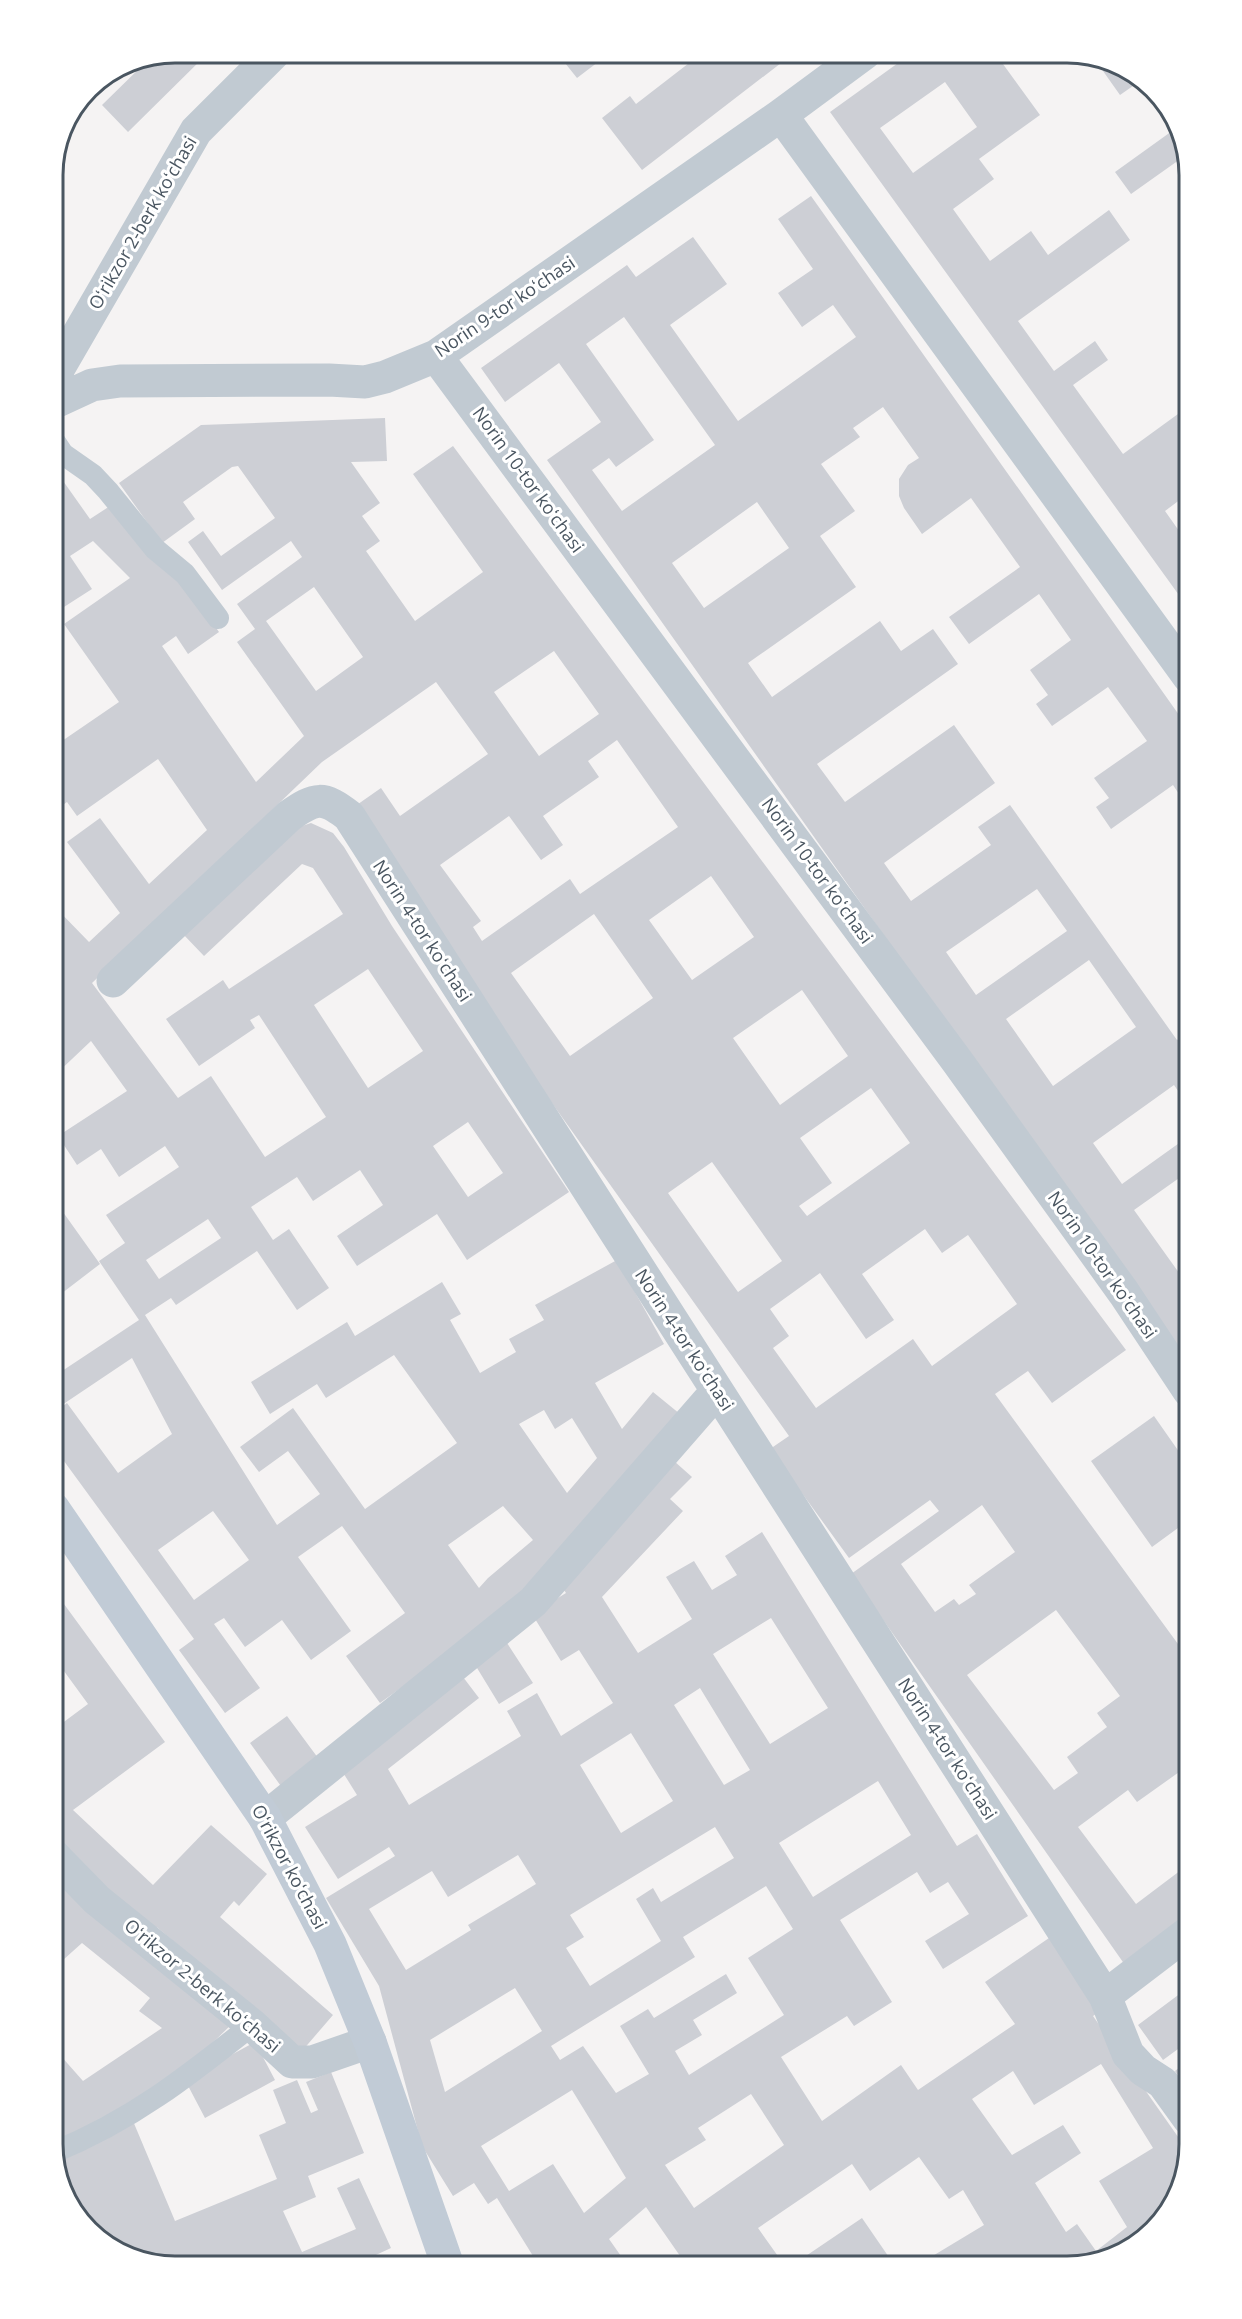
<svg xmlns="http://www.w3.org/2000/svg" width="1242" height="2319" font-family="'Open Sans',sans-serif">
<style>
.building{fill:#cdcfd5;fill-rule:evenodd}
.lines{fill:none;stroke-linecap:round;stroke-linejoin:round}
.lane{stroke:#c1cad2;stroke-width:22}
.street{stroke:#c1cad2;stroke-width:33}
.secondary{stroke:#c1cbd6;stroke-width:33}
.labels{text-anchor:middle;stroke-width:6;stroke-linejoin:round;paint-order:stroke}
.street-label{font-size:18px;fill:#4a5661;stroke:#fff}
.rim{fill:none;stroke:#4a5661;stroke-width:3}
</style>
<rect width="100%" height="100%" fill="#f5f3f3"/>
<path class="building" d="M175,52l33,1 -80,79 -26,-27 49,-48z
M520,53h23l-15,10z
M557,53h40l5,6 -25,19z
M702,53h92l-152,117 -40,-52 28,-22 6,8z
M912,53h83l45,62 -61,44 15,20 -41,30 37,52 41,-30 17,24 61,-45 21,30 -112,81 36,50 41,-30 13,19 -35,25 50,69 66,-48v87l-24,18 24,34v64l-359,-497zM945,82l32,45 -64,46 -33,-45z
M1109,65l32,13 2,1 -23,16 -17,-24z
M1179,126l7,29 -55,39 -16,-22z
M811,196l378,533v80l-16,-24 -62,44 -15,-22 13,-9 -15,-20 53,-37 -39,-54 -56,39 -16,-22 12,-9 -18,-25 41,-30 -32,-46 -70,50 -20,-27 71,-50 -49,-69 -49,36 -18,-26 -5,-12v-17l9,-14 11,-7 -36,-51 -30,21 7,9 -39,27 34,47 -35,25 36,51 -108,76 24,34 108,-76 21,30 32,-22 25,35 -141,100 28,38 109,-77 41,58 -111,80 27,38 80,-56 -13,-18 32,-22 167,235 12,-8v75l-15,-22 -81,58 29,41 67,-48v35l-55,39 53,74 2,-2v84l-642,-906 54,-38 -42,-59 -54,39 -24,-34 146,-103 9,12 57,-40 34,47 -57,41 68,96 118,-84 -23,-32 -31,22 -24,-34 35,-24 -35,-50zM624,317l91,128 -93,66 -30,-41 17,-12 7,9 38,-27 -68,-96zM757,502l32,46 -85,60 -32,-45zM1037,889l30,42 -91,64 -30,-43zM1089,960l47,67 -83,59 -47,-67z
M1189,302v19l-9,-13z
M385,418l2,43 -36,1 29,41 -18,13 18,25 -14,10 49,70 68,-49 -70,-98 40,-28 673,904 -74,53 -24,-32 -33,23 194,265v76l-8,6 8,12v26l-7,-9 -45,32 -9,-12 -50,37 58,77 53,-40v52l-64,49 -274,-391 88,-63 -9,-11 -81,58 -79,-109 19,-13 -331,-465 -107,-162 30,-21 19,28 88,-62 -52,-72 -114,80 -230,221 86,115 33,-22 54,81 61,-40 -67,-102 -9,5 5,8 -56,38 -33,-47 57,-39 6,9 114,-75 -30,-46 -11,-4 -98,92 -22,-23 114,-105 15,-5 22,10 11,14 48,79 177,266 -102,68 -30,-46 -80,52 -20,-30 46,-31 -23,-35 -47,31 -16,-24 -46,30 22,33 16,-11 40,59 -32,22 -40,-59 -81,54 -5,-7 -26,17 132,210 43,-31 -32,-43 -29,21 -19,-25 53,-39 72,101 92,-66 -63,-88 -68,43 -9,-14 -47,30 -19,-32 96,-60 8,14 87,-54 19,32 -11,6 30,53 36,-21 -7,-13 35,-19 -9,-15 82,-45 47,84 -69,39 27,46 31,-37 27,22 -134,156 -83,73 -83,60 -34,-47 59,-43 -63,-87 -44,31 53,74 -40,29 -29,-40 -37,27 -21,-29 -10,6 46,64 -35,25 -46,-63 15,-11 -141,-193v-32l14,-11 51,70 54,-39 -40,-76 -73,49 -6,-11v-19l86,-57 -40,-59 26,-18 -19,-28 73,-48 -14,-21 -46,31 -18,-28 -24,16 -19,-29 -5,5v-12l5,7 69,-45 -36,-50 -38,36v-172l36,37 31,-29 -53,-71 33,-24 49,66 58,-54 -49,-71 -81,57 -10,-14 -14,10v-85l9,14 57,-39 -55,-78 66,-46 -37,-37 -23,15 22,33 -39,25v-131l8,-5 29,41 20,-13 73,74 36,52 -31,22 -12,-18 -14,10 94,136 48,-46 -67,-94 18,-13 -18,-25 65,-47 -11,-16 -69,49 -34,-48 15,-11 18,25 54,-38 -37,-52 -6,1 -49,35 12,17 -33,24 -43,-60 82,-58zM314,587l49,70 -47,34 -50,-70zM554,651l45,63 -60,42 -45,-64zM617,740l61,87 -98,67 -10,-15 -88,62 -9,-14 8,-6 -41,-56 69,-49 32,44 22,-15 -20,-29 56,-39 -11,-16zM711,876l43,61 -62,43 -43,-60zM594,914l59,84 -83,58 -59,-83zM368,969l55,82 -55,37 -54,-83zM802,990l46,66 -68,49 -47,-67zM871,1088l39,55 -103,73 -8,-10 33,-23 -32,-45zM468,1122l35,51 -35,24 -35,-51zM712,1162l70,99 -44,31 -70,-99zM208,1219l13,19 -62,41 -13,-19zM925,1229l17,24 26,-18 49,69 -85,62 -19,-27 -97,69 -43,-60 16,-12 -19,-27 50,-36 46,66 28,-19 -32,-46zM544,1410l11,19 17,-11 25,40 -30,35 -48,-69zM982,1505l33,47 -46,33 7,9 -17,11 -5,-6 -19,13 -34,-48zM503,1506l30,34 -45,38 -9,10 -31,-43zM213,1511l36,49 -55,40 -36,-50zM1056,1610l64,86 -23,17 10,14 -40,30 11,16 -24,17 -87,-115z
M1189,849v18l-8,-12z
M53,1198l47,66 -47,36v-49l3,-3 -3,-4z
M1154,1416l35,50v78l-11,-16 -26,19 -61,-86z
M674,1461l18,16 -22,22 13,12 -81,86 36,56 54,-34 -26,-42 28,-16 18,29 25,-15 -12,-19 37,-24 195,314 20,-12 51,82 -85,53 -18,-28 44,-27 -21,-32 -18,11 -13,-21 -77,48 52,82 -38,24 -7,-10 -66,41 41,64 79,-56 17,25 97,-66 -30,-42 64,-44 51,73 -7,5 95,135 -19,62 -55,44 -47,9h-151l68,-41 -21,-35 -14,9 -30,-42 -49,34 -18,-27 -94,64 27,38h-98l-41,-59 -37,32 19,27h-107l12,-10 -36,-58 -9,6 -14,-21 -21,13 -31,-50 -43,-160 -53,-88 69,-42 -6,-9 -51,32 -33,-52 52,-32 -15,-24 121,-94 16,21 -91,71 21,36 112,-69 -14,-25 30,-18 24,43 52,-33 -34,-53 -18,11 -29,-47 34,-21 -6,-9zM771,1618l57,90 -58,36 -57,-90zM700,1688l50,82 -26,15 -50,-80zM631,1733l42,68 -52,32 -41,-68zM878,1781l33,54 -98,62 -34,-54zM715,1827l19,31 -73,44 -8,-14 -17,11 25,42 -71,45 -24,-38 18,-11 -14,-22zM518,1855l18,29 -68,41 3,5 -65,40 -37,-61 63,-38 16,26zM766,1886l27,43 -45,29 36,57 -95,60 -14,-24 27,-16 -9,-15 44,-27 -11,-19 -72,44 -6,-9 -28,17 29,48 -33,19 -33,-47 -23,14 -9,-14 144,-89 -12,-20zM515,1988l27,43 -97,61 -15,-52zM1101,2064l52,84 -54,33 28,46 -31,24 -19,-27 -11,8 -31,-49 46,-30 -18,-28 -51,30 -40,-56 41,-28 21,34zM572,2090l54,88 -42,35 -31,-49 -44,27 -28,-45zM751,2094l33,51 -90,63 -29,-43 41,-25 -8,-12z
M53,1589l112,153 -92,68 80,75 58,-60 56,49 -28,32 -5,-5 -14,16 113,98 -31,36 -144,-123 -30,-16 -75,-70v-112l35,-26 -35,-48z
M507,1643l26,40 -34,21 -25,-41z
M287,1716l34,46 -38,27 -33,-46z
M53,1870l183,150 -38,37 -100,67 -45,19v-96l30,34 79,-53 -23,-17 11,-13 -68,-55 -29,26z
M1189,1987v54l-26,19 -25,-35z
M255,2042l20,38 -70,38 -20,-38z
M1189,2060v31l-14,-20z
M331,2072l33,81 -56,23 8,21 -33,14 19,41 54,-23 -19,-41 22,-10 32,70 -39,18h-91l-4,-9 -22,9h-68l-61,-20 -44,-55 -1,-2 8,-6 -13,-30 77,-32 42,100 102,-42 -18,-44 27,-12 -13,-33 24,-10 14,33 7,-3 -12,-28z
M862,2218l33,48h-104z"/>
<g class="lines">
<path class="lane" d="M53,439l10,15 30,21 15,16 47,58 30,25 33,44
M54,2152c77,-31 134,-76 198,-127"/>
<path class="street" d="M781,115l408,562
M436,356l521,705 167,232 65,98
M53,378l143,-247 78,-78
M53,403l39,-18 28,-4 209,-1 36,2 20,-5 51,-21 345,-241 84,-62
M113,981l176,-165c27,-19 34,-20 60,0l756,1180 23,58 15,16 20,13 26,36
M265,1818l268,-216 184,-211
M53,1855l44,45 155,125 40,37h20l58,-20
M1105,1996l84,-64"/>
<path class="secondary" d="M53,1508l212,310 65,126 40,98 78,224"/>
</g>
<g class="labels">
<g class="street-label">
<text transform="translate(143 223) rotate(-60)" y="6">Oʻrikzor 2-berk koʻchasi</text>
<text transform="translate(505 307) rotate(-34)" y="6">Norin 9-tor koʻchasi</text>
<text transform="translate(528 480) rotate(54)" y="6">Norin 10-tor koʻchasi</text>
<text transform="translate(817 871) rotate(54)" y="6">Norin 10-tor koʻchasi</text>
<text transform="translate(422 931) rotate(57)" y="6">Norin 4-tor koʻchasi</text>
<text transform="translate(1102 1265) rotate(55)" y="6">Norin 10-tor koʻchasi</text>
<text transform="translate(684 1340) rotate(57)" y="6">Norin 4-tor koʻchasi</text>
<text transform="translate(947 1749) rotate(57)" y="6">Norin 4-tor koʻchasi</text>
<text transform="translate(289 1867) rotate(62)" y="6">Oʻrikzor koʻchasi</text>
<text transform="translate(202 1986) rotate(40)" y="6">Oʻrikzor 2-berk koʻchasi</text>
</g>
</g>
<path d="M0 0H1242V2319H0ZM175 63H1067A112 112 0 0 1 1179 175V2144A112 112 0 0 1 1067 2256H175A112 112 0 0 1 63 2144V175A112 112 0 0 1 175 63Z" fill="#fff" fill-rule="evenodd"/>
<path class="rim" d="M175 63H1067A112 112 0 0 1 1179 175V2144A112 112 0 0 1 1067 2256H175A112 112 0 0 1 63 2144V175A112 112 0 0 1 175 63Z"/>
</svg>
